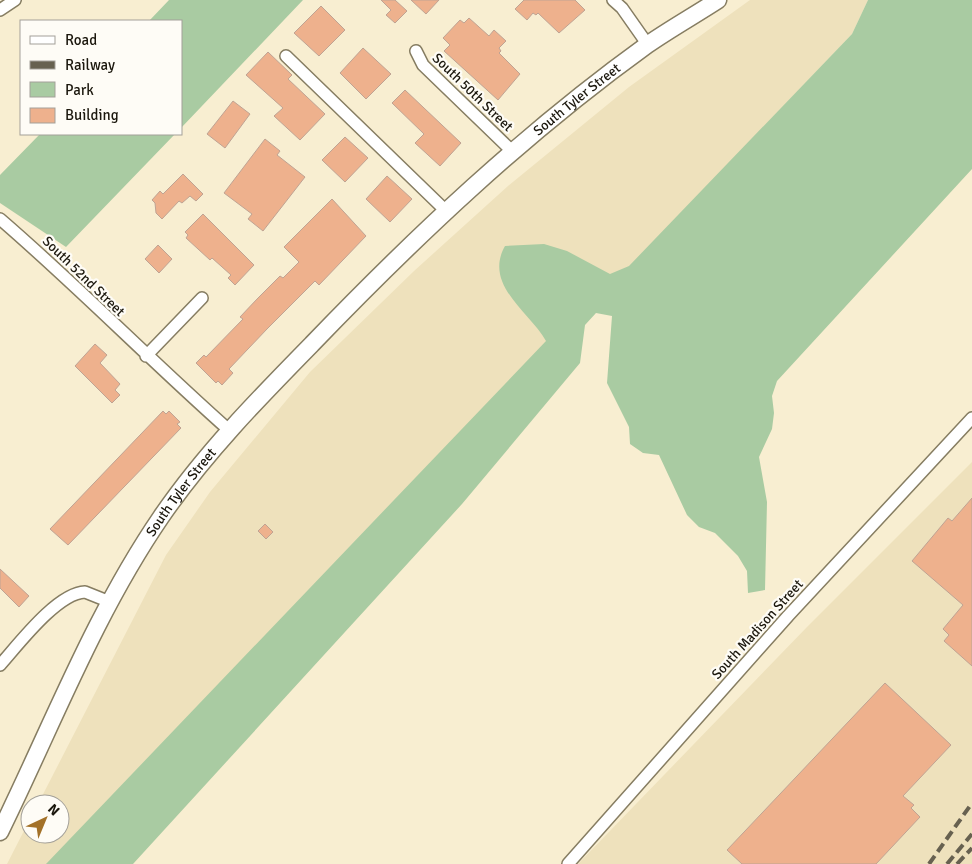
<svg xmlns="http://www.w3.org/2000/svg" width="972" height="864" font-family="Signika,sans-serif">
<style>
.built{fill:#eee1bc}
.green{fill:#a9cba2}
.building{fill:#eeb18d;stroke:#bfa393}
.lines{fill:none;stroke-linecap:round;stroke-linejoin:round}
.minor-casing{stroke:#867d62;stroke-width:14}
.secondary-casing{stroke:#867d62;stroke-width:19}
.minor{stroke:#fff;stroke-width:11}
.secondary{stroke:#fff;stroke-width:16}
.rail{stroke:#676150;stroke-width:4;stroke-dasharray:10 5;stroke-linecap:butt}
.labels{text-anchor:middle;stroke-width:4.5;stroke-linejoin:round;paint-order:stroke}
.street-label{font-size:14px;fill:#1b170d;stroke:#fefcf6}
</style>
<rect width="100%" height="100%" fill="#f8eed1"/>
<path class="built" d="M750,0h118l-16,34 -790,830h-55l23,-45v15h30v-30h-22l128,-249 44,-63 100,-120 104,-101 94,-85 121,-99z
M972,462v402h-394l229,-237z"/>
<path class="green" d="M169,0h134l-122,128v-107h-32z
M868,0h104v169l-195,212 -5,15 2,17 -2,16 -13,28 8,45 -2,88 -17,3 -1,-22 -9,-15 -23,-23 -16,-6 -12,-12 -28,-60 -16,-2 -13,-9 -1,-17 -22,-44 5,-67 -16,-3 -11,12 -5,38 -118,141 -329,360h-87l500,-523c-16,-29 -63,-56 -41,-95l39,-2 23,7 43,23 19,-8 223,-232z
M40,134h135l-109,113 -66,-44v-28z"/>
<path class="building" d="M381,0h14l12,11 -12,12 -9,-8 5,-5z
M411,0h28l-13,14z
M524,0h51l10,10 -26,23 -21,-20 -2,2 -3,-2 -6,7 -12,-11z
M321,6l24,24 -26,26 -25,-23z
M469,18l20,18 5,-6 12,11 -7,7 2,3 -2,2 21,21 -22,26 -54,-49 6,-6 -7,-7 17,-18 4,3z
M363,48l28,26 -25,25 -26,-26z
M268,52l24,23 -4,4 37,35 -25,26 -26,-24 9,-8 -37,-33z
M405,90l56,53 -21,23 -25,-23 9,-9 -32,-31z
M233,101l17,13 -25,34 -18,-14z
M345,137l23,21 -23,24 -23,-22z
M265,139l15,12 -3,4 28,22 -42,54 -15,-12 4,-5 -28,-21z
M183,174l20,20 -7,7 -6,-5 -8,7 -3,-2 -17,18 -6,-6 -1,-10 -3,-3 8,-9 3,3z
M387,176l25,23 -22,23 -24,-23z
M332,199l34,37 -47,49 -4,-4 -48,48 -38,40 4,4 -11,12 -4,-4 -2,2 -20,-20 8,-8 2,2 37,-38 -3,-2 18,-19 22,-22 3,2 16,-16 -15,-15z
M203,214l51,51 -19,20 -7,-7 3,-3 -19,-17 -2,2 -24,-22 2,-3 -3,-3z
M158,245l14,14 -13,14 -14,-14z
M95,344l12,11 -7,8 20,21 -5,6 5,5 -8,8 -37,-37z
M163,411l3,3 3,-3 11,11 -3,2 4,4 -113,117 -18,-16z
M972,498v168l-28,-25 5,-6 -6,-6 20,-24 -51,-44 36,-43 4,3z
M265,524l8,8 -7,7 -8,-8z
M0,569l29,27 -10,11 -19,-19z
M885,683l66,62 -48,51 11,9 -3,3 9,9 -44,47h-134l-15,-14z"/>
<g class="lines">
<defs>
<path id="minor" d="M613,0l9,8 26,37
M0,10l15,-10
M416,51l7,14 90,87
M286,56l159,154
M0,219c79,68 152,143 230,212
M146,356l56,-58
M0,665c18,-20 57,-72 85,-73l25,10
M568,864l220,-248 184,-198"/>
<g id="secondary">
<path id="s1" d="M0,832c52,-106 94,-217 161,-315 43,-63 98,-119 151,-173 104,-108 213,-211 335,-299 23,-16 48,-30 71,-45"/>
</g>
</defs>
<use href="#minor" class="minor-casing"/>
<use href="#secondary" class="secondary-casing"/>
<use href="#minor" class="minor"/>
<use href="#secondary" class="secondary"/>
<path class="rail" d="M929,864l43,-61
M947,864l25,-30
M957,864l15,-16"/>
</g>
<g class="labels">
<g class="street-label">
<text transform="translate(473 92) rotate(44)" y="5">South 50th Street</text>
<text dy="5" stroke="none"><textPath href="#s1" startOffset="945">South Tyler Street</textPath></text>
<text transform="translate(84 276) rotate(44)" y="5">South 52nd Street</text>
<text dy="5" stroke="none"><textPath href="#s1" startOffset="386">South Tyler Street</textPath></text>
<text transform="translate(757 629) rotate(-48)" y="5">South Madison Street</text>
</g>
</g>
<rect x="20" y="20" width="162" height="115" fill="#fefcf6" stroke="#a3a099"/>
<rect x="30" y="36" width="25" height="8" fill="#ffffff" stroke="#a3a099"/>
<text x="65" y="45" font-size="15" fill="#1b170d">Road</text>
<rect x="30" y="61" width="25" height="8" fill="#676150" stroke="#a3a099"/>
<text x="65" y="70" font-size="15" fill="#1b170d">Railway</text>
<rect x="30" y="82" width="25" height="15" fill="#a9cba2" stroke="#a3a099"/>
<text x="65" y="95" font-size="15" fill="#1b170d">Park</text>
<rect x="30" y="108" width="25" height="15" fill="#eeb18d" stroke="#a3a099"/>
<text x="65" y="120" font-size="15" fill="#1b170d">Building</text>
<g transform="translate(45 819) rotate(44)"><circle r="24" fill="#fefcf6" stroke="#a3a099"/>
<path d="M0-4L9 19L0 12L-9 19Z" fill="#a37128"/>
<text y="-8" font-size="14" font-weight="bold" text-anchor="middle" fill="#1b170d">N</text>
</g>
</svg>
